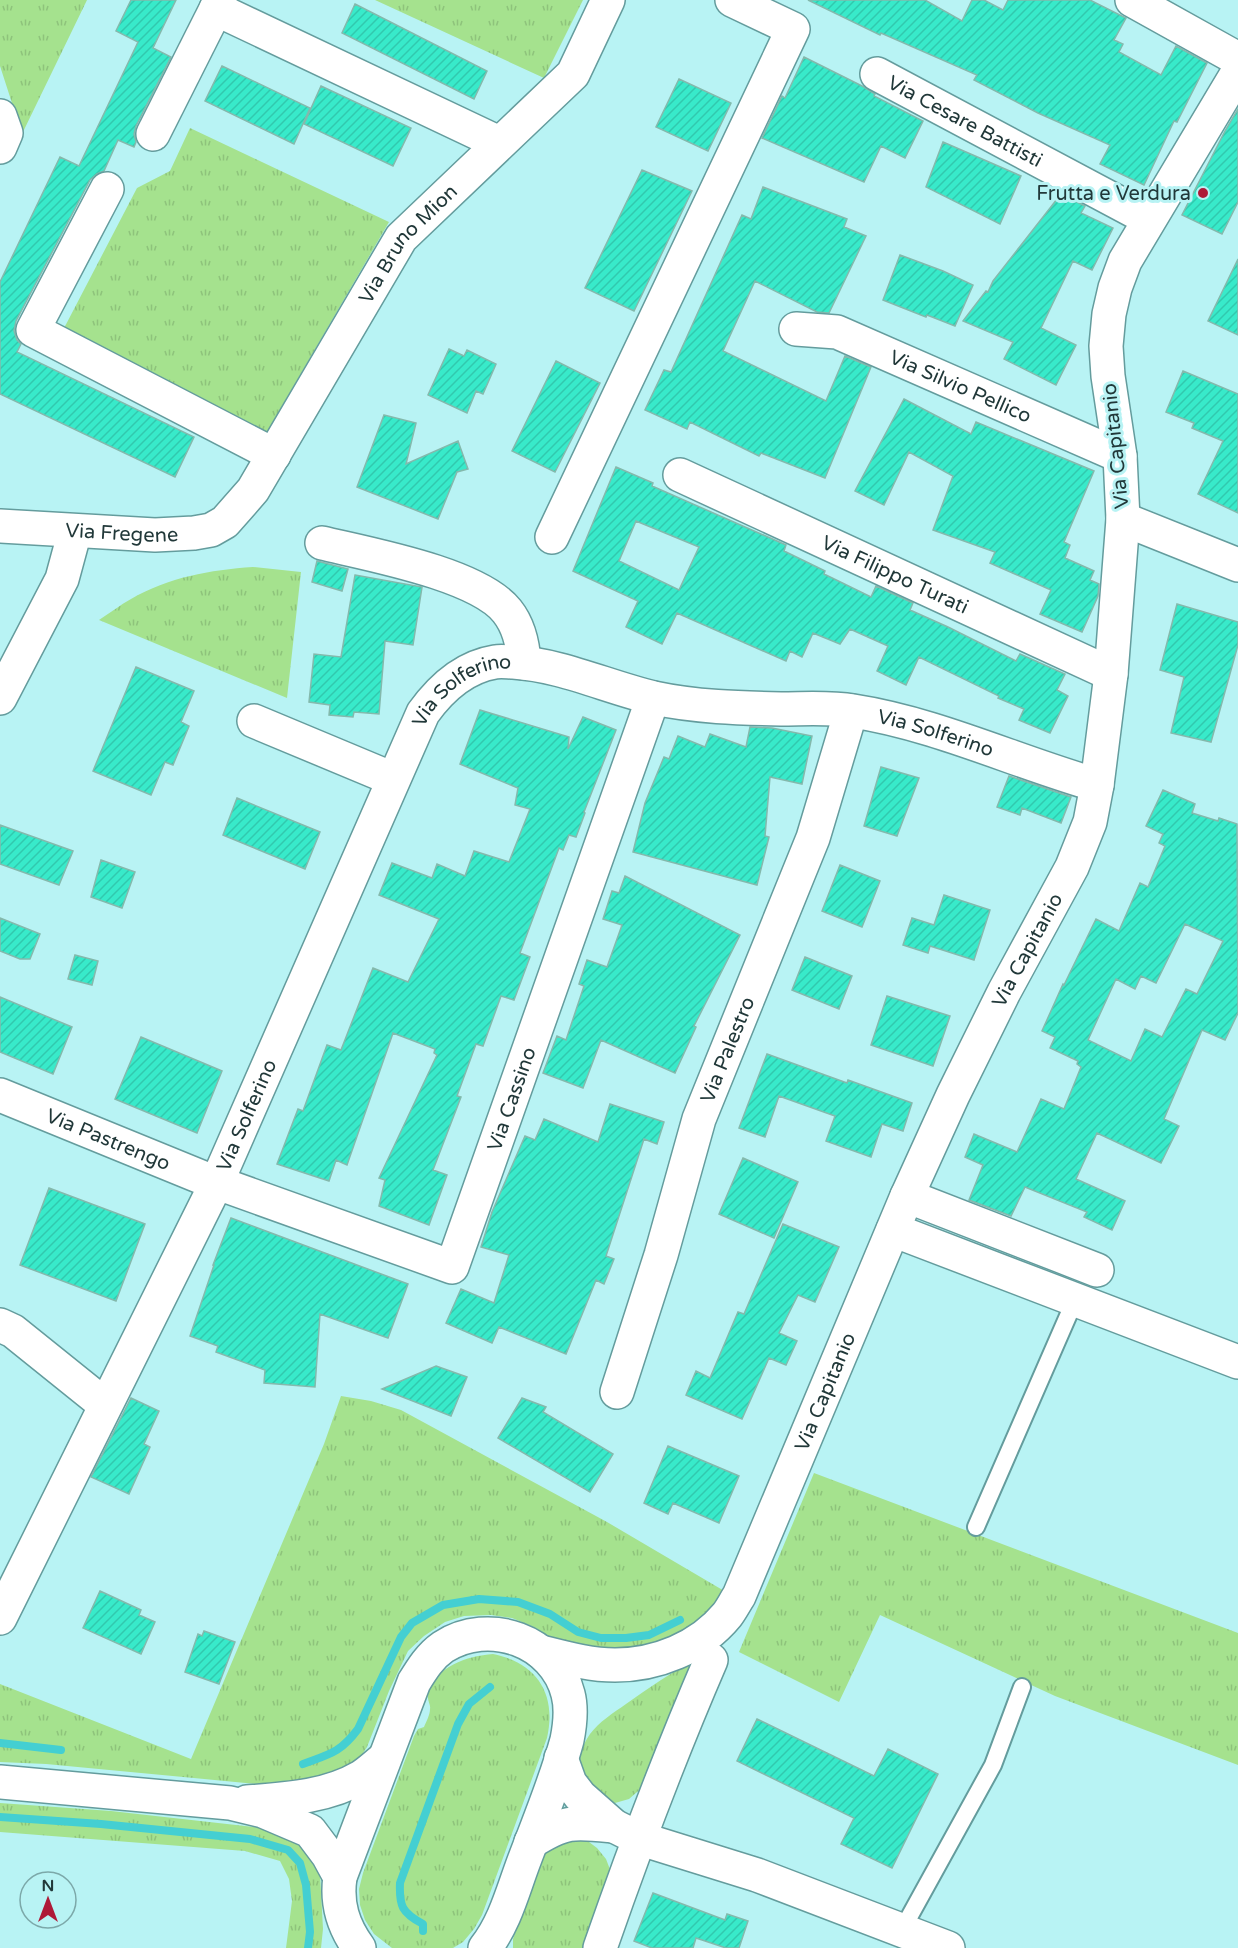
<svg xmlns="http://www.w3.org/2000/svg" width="1238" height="1948" font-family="'Varela Round',sans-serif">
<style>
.grass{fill:url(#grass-tufts)}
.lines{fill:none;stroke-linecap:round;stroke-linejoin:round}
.stream{stroke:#44cfd2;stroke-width:8}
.building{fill:url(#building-hatch);stroke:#84b9ac;stroke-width:1.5;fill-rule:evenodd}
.lane-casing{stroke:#649c9d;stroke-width:20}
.street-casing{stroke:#649c9d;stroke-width:36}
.lane{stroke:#fff;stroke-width:16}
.street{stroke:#fff;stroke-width:33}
.poi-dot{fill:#ae1a38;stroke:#b8f3f4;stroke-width:2}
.labels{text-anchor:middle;stroke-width:6;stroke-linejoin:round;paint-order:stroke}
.street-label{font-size:20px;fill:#213839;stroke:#b8f3f4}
.poi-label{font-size:20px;fill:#213839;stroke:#b8f3f4;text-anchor:end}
</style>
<defs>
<pattern id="grass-tufts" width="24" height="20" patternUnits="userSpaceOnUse" patternTransform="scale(1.5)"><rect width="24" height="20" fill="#a5e28e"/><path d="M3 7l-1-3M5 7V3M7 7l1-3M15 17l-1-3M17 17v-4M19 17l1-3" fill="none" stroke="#8ec37b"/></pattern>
<pattern id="building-hatch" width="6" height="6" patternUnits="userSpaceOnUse" patternTransform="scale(1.5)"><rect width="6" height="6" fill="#38eaca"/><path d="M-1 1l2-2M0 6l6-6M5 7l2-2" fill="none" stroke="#31c9ae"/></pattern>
</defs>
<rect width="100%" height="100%" fill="#b8f3f4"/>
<path class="grass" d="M0,0h87l-65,134 -22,-68z
M375,0h208l-39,78z
M190,128l199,94 -122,210 -206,-98 76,-146 33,-17z
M253,567l48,5 -14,126 -188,-78c11,-7 21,-15 32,-21 38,-22 79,-29 122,-32z
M341,1396l30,5 30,9 206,112 119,70 -37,41 -67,23 -67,-16 -21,-13 -22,-9 -21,-3 -27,1 -19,6 -21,14 -16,15 -19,40 -22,56 -10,15 -34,15 -44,7h-22l-211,-20 -46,-2v-78l191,75 133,-315z
M814,1473l424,160v132l-183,-69 -175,-81 -41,87 -100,-50z
M493,1654c44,9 64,40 54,84l-65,177 -8,14 -11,13 -10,6h-61l-18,-14 -9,-14 -5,-15 -1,-16 4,-16 51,-137 4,-7 6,-2c2,-5 6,-12 6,-18 1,-4 -3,-9 -2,-14 7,-29 39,-39 65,-41z
M696,1660l-30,64 -22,62 -15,13 -14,4 -15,-4 -23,-30c3,-13 5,-24 13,-35 9,-12 23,-21 36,-30 23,-16 45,-32 70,-44z
M0,1803l111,8 160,18 17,5 22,17 10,22 3,56 -2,19h-35l6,-47 -3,-22 -9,-18 -35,-10 -245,-19z
M576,1838l13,4 8,6 9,11 5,13 -22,76h-76v-9l29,-83 11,-12z"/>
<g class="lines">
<path class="stream" d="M0,1743l61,7
M303,1764c27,-10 37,-11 55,-35l43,-92 11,-14 31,-18 36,-6 39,3 32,12 28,18 23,6h25l23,-3 31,-15
M0,1817l101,7 149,15 38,11 12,13 6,22 4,47 -2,16
M423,1931v-7c-21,-11 -24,-18 -23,-41l58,-159 11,-20 21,-17"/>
</g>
<path class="building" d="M131,0h45l-23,48 18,9 -35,69 -2,8 2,8 -2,5 -16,-7 -14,31 -7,3 -7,6 -74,141 -2,10 3,9 4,4 -4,8 177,85 -19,40 -175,-83v-112l60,-125 19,9 59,-124 -22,-11z
M808,0h117l37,21 10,-21h12l19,10 5,-10h82l36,18 -12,22 9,4 -4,8 42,23 15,-29 31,17 -30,59 -3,-1 -30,64 -44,-21 10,-19 -72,-32 -64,-33 3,-5 -96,-42 -1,2z
M355,4l132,67 -13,28 -132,-66z
M804,57l60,30 11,7 -1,2 49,25 -18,37 -24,-12 -17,36 -102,-44 20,-42 3,2z
M222,66l88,42 -16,36 -89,-43z
M679,79l52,24 -23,48 -52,-24z
M321,86l90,42 -18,38 -89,-42z
M1238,109v93l-16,32 -40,-19 43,-84z
M943,142l78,34 -21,48 -74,-37z
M642,170l50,21 -58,120 -49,-23z
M763,187l84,32 -3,8 22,9 -37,77 -12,-1 -62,-31 -32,70 103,50 19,-45 26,11 -46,111 -64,-25 -2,3 -69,-34 -3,7 -42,-19 19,-40 7,2 71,-157 9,4z
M1061,194l24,12 -4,7 32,15 -21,42 -19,-9 -32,67 35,17 -20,40 -52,-26 9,-17 -50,-21 23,-30 2,1 5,-11z
M900,255l43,16 30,14 -18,41 -28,-11 -1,2 -43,-17z
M1238,259v76l-30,-14z
M449,349l15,7 3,-6 29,14 -13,30 -7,-3 -9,22 -39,-18z
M556,361l44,22 -45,89 -43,-21z
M1183,371l55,23v119l-40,-19 25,-53 -31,-13 2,-5 -28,-11z
M904,399l67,35 5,-12 118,49 -30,71 6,3 -5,13 29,13 -4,9 9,4 -1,12 -16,36 -42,-18 11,-24 -61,-27 5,-11 -62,-22 20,-54 -44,-24 -25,53 -29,-14z
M384,415l32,8 -10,41 52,-23 10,28 -11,3 -19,47 -81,-32z
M616,467l37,16 -1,3 134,59 -2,6 41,20 -1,3 47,23 5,-11 37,17 -3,7 38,17 68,34 4,-7 45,20 -8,16 11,6 -18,37 -31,-13 5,-11 -26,-11 1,-2 -80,-39 -13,28 -29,-14 11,-25 -38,-17 -10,15 -27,-11 -11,24 -12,-6 -4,10 -109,-48 -15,31 -36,-17 12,-26 -65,-30zM636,521l63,26 -20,43 -60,-29z
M317,561l31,8 -6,22 -30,-9z
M355,575l67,12 -9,58 -28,-4 -6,73 -25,-2 -1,5 -24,-2 1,-10 -21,-3 5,-48 27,3z
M1177,604l61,18v23l-27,97 -40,-9 13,-56 -24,-7z
M136,667l58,24 -13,31 8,4 -16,39 -8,-3 -14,33 -58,-24z
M480,710l89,27 -1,12 15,-32 33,13 -32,82 1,1 -9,24 -7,-2 -6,15 -4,-2 -39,105 10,4 -16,43 -13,-4 -18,50 -7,-2 -19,52 4,1 -28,73 14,5 -18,50 -50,-19 6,-26 -6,-2 58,-123 -3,-2 1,-4 -42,-16 -46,132 -11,-5 -7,21 -52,-17 21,-55 5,2 24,-66 14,5 32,-82 35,14 31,-63 -60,-24 13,-32 40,15 5,-14 28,12 9,-25 35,11 21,-53 -15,-4 3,-17 -58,-24z
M750,727l22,1 40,8 -10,48 -32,-7 -5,59 4,1 -12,48 -124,-33 12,-49 19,-46 5,2 9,-23 27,11 5,-13 36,13z
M881,767l38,11 -22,58 -33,-10z
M1009,776l62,21 -10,26 -39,-15 -2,7 -23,-8z
M1163,790l32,14 -3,9 26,8 1,-3 18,6 1,189 -13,27 -23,-10 -38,89 15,7 -18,37 -64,-30 -21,46 49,22 -13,29 -28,-13 3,-5 -62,-25 -14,29 -42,-16 14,-35 -18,-8 9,-23 43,18 24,-53 23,10 17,-42 -4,-3 1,-3 -28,-13 5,-11 -13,-6 21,-47 1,1 32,-66 23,12 21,-48 8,4 17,-41 -6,-3 4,-9 -17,-8zM1185,924l38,17 -26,53 -11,-5 -24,48 -17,-8 -14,32 -43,-21 28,-61 19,10 6,-13 15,7z
M237,798l83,34 -15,37 -82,-34z
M0,825l73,26 -14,34 -59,-21z
M101,860l34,12 -13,36 -31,-11z
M840,865l40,16 -18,46 -40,-16z
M625,876l115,59 -46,91 2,1 -21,46 -74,-33 -18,48 -40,-15 14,-37 9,4 18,-54 -5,-2 8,-24 20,7 15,-42 -19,-6 9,-28 7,2z
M944,895l46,15 -16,50 -44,-14 -2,7 -25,-8 9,-27 22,7z
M0,918l40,16 -10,25h-10l-20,-8z
M75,955l23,6 -6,24 -24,-6z
M805,957l47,19 -13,33 -47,-19z
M887,996l63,20 -17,50 -62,-21z
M0,997l72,30 -19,47 -53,-22z
M141,1037l81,34 -25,62 -82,-34z
M767,1054l80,29 1,-3 64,23 -9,28 -21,-7 -11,33 -45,-16 9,-25 -56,-20 -14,41 -26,-9z
M610,1104l54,18 -7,22 -13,-5 -38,117 8,3 -10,25 -8,-4 -30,74 -67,-27 -7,16 -46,-20 15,-34 33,14 15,-48 -28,-8 11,-35 33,-76 10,4 9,-21 54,23z
M743,1158l55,24 -24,56 -55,-24z
M49,1188l96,36 -29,77 -96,-36z
M231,1218l177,66 -20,54 -68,-24 -5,73 -51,-4 1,-13 -49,-18 2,-6 -28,-10 24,-71h-1z
M783,1224l56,23 -24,55 -17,-7 -19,38 18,8 -11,24 -17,-7 -27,61 -56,-24 10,-24 14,7 28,-66 6,2z
M436,1366l31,11 -16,39 -69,-27z
M131,1398l28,13 -15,33 6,3 -21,47 -38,-17z
M522,1398l24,9 -3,5 70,42 -23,38 -92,-54z
M668,1446l71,30 -20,47 -46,-20 -5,11 -24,-11z
M100,1591l41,19 -2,5 16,7 -14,32 -58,-26z
M204,1631l31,11 -16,42 -34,-12 13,-38 4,2z
M757,1719l117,57 14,-27 50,25 -46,94 -51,-24 13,-26 -117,-57z
M653,1893l72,27 2,-6 21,7 -9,27h-13l-30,-10 -3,10h-41l-18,-7z"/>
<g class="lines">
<defs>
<path id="lane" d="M976,1527l99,-227
M902,1930l91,-165 29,-78"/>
<g id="street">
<path d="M220,0l-4,9 283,134"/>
<path d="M1132,0l106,59"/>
<path id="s1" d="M877,74l272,145"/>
<path d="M0,116l6,17 -6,14"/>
<path d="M153,134l63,-125"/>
<path d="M107,189l-74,141 241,125"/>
<path id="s2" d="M796,329l41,3 283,124"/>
<path id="s3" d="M680,475l431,199"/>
<path d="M1123,519l115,46"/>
<path id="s4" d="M0,526l155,9 39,-2 17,-3 14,-8 28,-32 148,-252 172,-164 35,-74"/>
<path d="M552,537l241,-508 -61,-29"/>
<path d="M322,543c46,11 156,31 185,68 12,15 16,33 17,52"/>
<path d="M0,698l62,-119 13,-48"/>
<path d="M254,721l139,58"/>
<path id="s5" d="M0,1095l201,82 251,90 201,-569"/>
<path d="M907,1196l190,74"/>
<path d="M893,1230l345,132"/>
<path d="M0,1325l13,6 92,74"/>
<path id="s6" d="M617,1392l44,-137 38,-136 114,-281 38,-127"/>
<path id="s7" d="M0,1618l217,-436 206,-469c18,-25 41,-46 72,-51 6,-1 13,0 18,0 49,3 94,25 141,36 42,9 84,10 127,11 23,0 49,-2 72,2 84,13 163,51 244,74"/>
<path id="s8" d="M541,1652c24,6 49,13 74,13 41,0 85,-17 112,-50 4,-5 8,-13 12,-19l168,-400 46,-101 51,-103 68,-125 18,-45 7,-37 14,-111 12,-155 -3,-63 -12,-80 -2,-30 3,-32 6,-26 10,-27 113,-189"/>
<path d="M561,1758l9,25 10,13 34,30 24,12 119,37 191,73"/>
<path d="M0,1782l230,21 33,8 47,20 18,24 12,22"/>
<path d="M247,1802c39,-3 80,-5 114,-25 8,-5 15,-12 23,-18"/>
<path d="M531,1842c35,-22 43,-20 83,-16"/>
<path d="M359,1948c-16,-22 -23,-44 -19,-71l74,-195c8,-13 16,-26 29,-35 46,-30 112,-6 125,47 4,15 2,31 -1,46 -11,41 -28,81 -43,121 -11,29 -19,62 -39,87"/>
<path d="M600,1948c34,-98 70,-193 111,-288"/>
</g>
</defs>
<use href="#lane" class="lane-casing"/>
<use href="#street" class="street-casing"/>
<use href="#lane" class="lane"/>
<use href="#street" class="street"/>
</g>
<circle class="poi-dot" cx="1203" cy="193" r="6"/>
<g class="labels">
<g class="street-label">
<text dy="7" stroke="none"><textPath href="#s1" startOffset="100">Via Cesare Battisti</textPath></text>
<text dy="7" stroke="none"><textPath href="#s4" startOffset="562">Via Bruno Mion</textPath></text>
<text dy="7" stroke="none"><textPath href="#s2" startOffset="176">Via Silvio Pellico</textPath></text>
<text transform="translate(1115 446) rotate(-96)" y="7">Via Capitanio</text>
<text dy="7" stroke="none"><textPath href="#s4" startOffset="122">Via Fregene</textPath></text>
<text dy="7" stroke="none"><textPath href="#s3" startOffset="237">Via Filippo Turati</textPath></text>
<text dy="7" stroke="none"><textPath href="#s7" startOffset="1046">Via Solferino</textPath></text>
<text dy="7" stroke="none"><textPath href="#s7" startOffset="1539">Via Solferino</textPath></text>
<text dy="7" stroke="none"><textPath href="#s8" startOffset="932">Via Capitanio</textPath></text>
<text dy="7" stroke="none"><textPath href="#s6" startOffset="360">Via Palestro</textPath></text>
<text dy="7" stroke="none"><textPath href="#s5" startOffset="662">Via Cassino</textPath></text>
<text dy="7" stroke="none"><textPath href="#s7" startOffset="560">Via Solferino</textPath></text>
<text dy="7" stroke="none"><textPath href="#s5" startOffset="117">Via Pastrengo</textPath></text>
<text dy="7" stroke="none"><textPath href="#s8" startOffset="446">Via Capitanio</textPath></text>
</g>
<g class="poi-label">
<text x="1191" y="200">Frutta e Verdura</text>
</g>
</g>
<g transform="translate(48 1900)"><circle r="28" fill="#b8f3f4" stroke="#7ca8a9" stroke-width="1.5"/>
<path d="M0-4.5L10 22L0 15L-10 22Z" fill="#ae1a38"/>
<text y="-9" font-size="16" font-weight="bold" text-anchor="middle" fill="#213839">N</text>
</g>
</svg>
